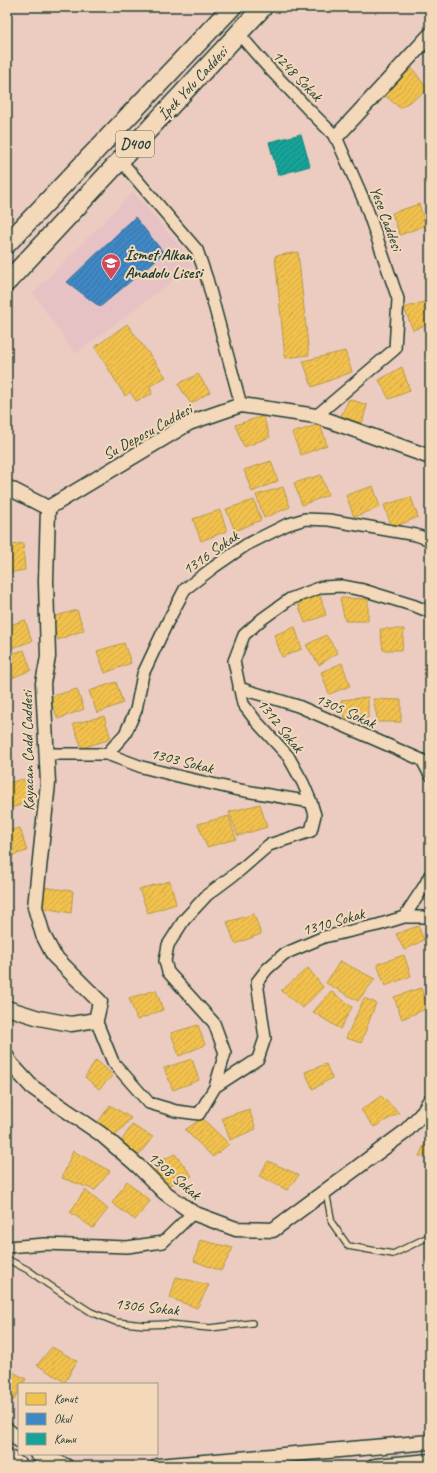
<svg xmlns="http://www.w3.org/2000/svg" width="437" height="1473" font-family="Caveat,sans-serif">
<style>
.built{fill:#e7c2c4}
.homes{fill:url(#homes-hatch);stroke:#b39946}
.schools{fill:url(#schools-hatch);stroke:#35729a}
.public{fill:url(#public-hatch);stroke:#19847a}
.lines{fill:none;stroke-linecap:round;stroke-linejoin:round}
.service-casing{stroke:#1f3d34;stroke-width:8}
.minor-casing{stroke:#1f3d34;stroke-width:14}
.tertiary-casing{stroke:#1f3d34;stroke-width:17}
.trunk-casing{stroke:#1f3d34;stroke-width:21}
.service{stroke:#f3d9ba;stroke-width:5.5}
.minor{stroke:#f3d9ba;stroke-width:11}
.tertiary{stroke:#f3d9ba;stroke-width:14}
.trunk{stroke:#f3d9ba;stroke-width:18}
.labels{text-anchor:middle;stroke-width:4;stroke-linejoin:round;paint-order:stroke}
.shield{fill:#f3d9ba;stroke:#5f6c5c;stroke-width:1}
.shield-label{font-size:15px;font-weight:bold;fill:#1f3d34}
.street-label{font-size:16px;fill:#1f3d34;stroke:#f3d9ba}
.poi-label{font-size:16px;font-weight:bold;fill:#1f3d34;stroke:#f3d9ba;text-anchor:start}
</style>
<defs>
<pattern id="homes-hatch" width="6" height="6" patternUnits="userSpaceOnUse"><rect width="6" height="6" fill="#f2c14e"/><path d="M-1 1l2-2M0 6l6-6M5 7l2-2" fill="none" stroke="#cfa745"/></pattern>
<pattern id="schools-hatch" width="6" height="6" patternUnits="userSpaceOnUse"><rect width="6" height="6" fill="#3f88c5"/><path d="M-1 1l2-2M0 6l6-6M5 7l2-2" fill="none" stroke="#3470a1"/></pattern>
<pattern id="public-hatch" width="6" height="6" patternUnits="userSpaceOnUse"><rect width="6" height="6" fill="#17a398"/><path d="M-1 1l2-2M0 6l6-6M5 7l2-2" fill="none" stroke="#14867d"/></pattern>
</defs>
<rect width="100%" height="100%" fill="#ecccc0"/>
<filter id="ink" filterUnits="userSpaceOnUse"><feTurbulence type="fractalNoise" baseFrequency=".025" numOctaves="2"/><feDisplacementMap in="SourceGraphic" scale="8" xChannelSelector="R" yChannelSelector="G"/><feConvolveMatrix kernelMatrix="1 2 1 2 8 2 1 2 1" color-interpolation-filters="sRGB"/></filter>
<g filter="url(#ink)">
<path class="built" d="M133,192l51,59 9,15 -118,88 -42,-61z"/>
<path class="homes" d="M412,68l16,22 -28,18 -17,-14z
M419,204l7,21 -26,10 -8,-22z
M298,252l11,103 -24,3 -10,-102z
M430,300v23l-17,7 -9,-22z
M127,324l39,53 -16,9 2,8 -16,7 -6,-9 -5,4 -30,-49z
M345,351l7,21 -40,15 -9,-26z
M402,367l8,24 -21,8 -10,-19z
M198,374l12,18 -19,12 -13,-20z
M349,399l18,6 -5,19 -21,-8z
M263,416l7,21 -26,10 -9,-22z
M320,424l7,21 -26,10 -9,-22z
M271,461l7,20 -26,11 -8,-22z
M321,475l7,20 -26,10 -8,-22z
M373,486l7,21 -26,10 -8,-22z
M283,487l7,20 -26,11 -8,-23z
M411,497l7,20 -26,11 -8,-23z
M254,500l7,20 -26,11 -9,-22z
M220,510l7,21 -26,10 -8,-22z
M23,543l2,27 -18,3v-27z
M319,592l7,23 -21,8 -8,-22z
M340,598l28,1v22h-23z
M77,610l7,20 -26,10 -9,-22z
M25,620l7,21 -25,9v-24z
M295,627l7,22 -20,8 -8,-22z
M380,629h24l-2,21h-19z
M326,635l12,18 -19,12 -13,-20z
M124,643l7,20 -26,10 -8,-22z
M24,650l7,20 -24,10v-25z
M342,663l8,23 -21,8 -8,-22z
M116,682l7,21 -26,10 -8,-22z
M77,689l7,20 -26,10 -9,-22z
M368,697v21l-23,1 -4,-19z
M373,699l28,1v22h-23z
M104,716l7,23 -29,9 -9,-24z
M24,779l7,23 -24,7v-26z
M260,804l7,23 -29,9 -9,-24z
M229,816l7,23 -29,8 -9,-23z
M20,828l7,23 -20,6v-26z
M170,881l6,23 -28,9 -9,-24z
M41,887l32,4 -2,22 -33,-6z
M254,914l7,20 -26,10 -8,-22z
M418,926l6,14 -20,10 -8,-16z
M404,955l7,21 -26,10 -8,-22z
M340,961l35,18 -17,22 -32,-18z
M308,968l15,19 -20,21 -22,-17z
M421,988l7,20 -26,11 -8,-22z
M156,990l7,20 -26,10 -8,-22z
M331,991l21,16 -12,22 -27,-17z
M364,998l12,5 -15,40 -15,-5z
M198,1025l7,20 -26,11 -8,-23z
M192,1059l7,21 -26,10 -9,-22z
M96,1060l17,15 -14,14 -14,-12z
M326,1064l6,14 -19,11 -8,-17z
M381,1096l18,17 -25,14 -13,-17z
M110,1105l21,13 -17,20 -17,-14z
M249,1109l7,20 -26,11 -8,-22z
M202,1118l27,26 -16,13 -28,-27z
M132,1125l21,12 -16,20 -17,-14z
M429,1134l1,22h-11z
M73,1151l37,20 -15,19 -33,-12z
M175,1154l17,22 -25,10 -15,-21z
M268,1161l31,14 -12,15 -28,-14z
M127,1181l23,20 -15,19 -23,-17z
M85,1190l23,19 -15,19 -23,-16z
M7,1212h1l1,23h-2z
M200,1240l33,8 -12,23 -27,-10z
M176,1277l33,8 -12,23 -27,-10z
M52,1347l25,14 -12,21 -28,-17z
M7,1369l19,10 -3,5h-4v7l-5,9 -7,-4z"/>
<path class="schools" d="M135,217l29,36 -64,54 -33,-25z"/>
<path class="public" d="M301,134l9,32 -32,9 -9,-33z"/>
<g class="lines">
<defs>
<path id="service" d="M326,1192l6,31 16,23 45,8 37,-18
M7,1259l21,11 21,15 42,27 25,10 28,3 24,-1 42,4 42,-5"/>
<path id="minor" d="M238,33l27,31 42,44 29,29 29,66 33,96 -3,50 -79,67
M120,160l77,90 10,29 34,126
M239,688l59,18 124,54 8,15
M46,754h61l35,13 40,10 52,12 77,13
M107,754l18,-20 11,-24 7,-36 24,-51 18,-34 29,-22 32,-22 40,-20 19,-6 24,1 87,15 14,5
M404,917l21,-32 5,-10
M96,1020l17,42 36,41 27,8 23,3 16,-27 43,-28 7,-21 -8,-56 10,-13 17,-15 40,-17 54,-12 26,-8h26
M215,1087l10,-34 -11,-30 -46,-51 -3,-11 3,-16 16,-25 23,-25 32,-24 30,-26 42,-14 4,-16 -4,-13 -8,-19 -15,-27 -32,-35 -13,-17 -9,-43 10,-26 18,-16 28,-20 32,-12 20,-1 21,4 52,16 15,6
M7,1247l38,-3 82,3 36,-5 30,-29"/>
<path id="tertiary" d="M336,137l94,-102
M7,487l41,21 -2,73 2,76 -5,26 5,100 -13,124 8,28 11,21 46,46 -4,18 -25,4 -32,-6 -32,-10
M48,508l141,-85 52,-18 75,11 114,41
M7,1057l3,6 22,24 69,47 37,32 26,26 29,21 43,16 37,1 132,-98 17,-18 8,-13
M7,1430l12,10
M37,1454l29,12
M7,1456l14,10
M158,1466l272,-24
M375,1466l55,-5"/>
<path id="trunk" d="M7,244l225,-237
M7,282l256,-275"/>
</defs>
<use href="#service" class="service-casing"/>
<use href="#minor" class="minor-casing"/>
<use href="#tertiary" class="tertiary-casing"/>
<use href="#trunk" class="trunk-casing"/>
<use href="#service" class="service"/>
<use href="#minor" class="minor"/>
<use href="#tertiary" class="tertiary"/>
<use href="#trunk" class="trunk"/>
</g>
</g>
<defs>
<symbol id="school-pin" viewBox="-11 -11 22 30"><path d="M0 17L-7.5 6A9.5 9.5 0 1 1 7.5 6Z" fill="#d1495b" stroke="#f3d9ba"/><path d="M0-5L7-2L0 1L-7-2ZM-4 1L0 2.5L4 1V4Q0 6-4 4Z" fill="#fff"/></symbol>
</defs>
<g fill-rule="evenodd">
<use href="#school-pin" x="100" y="252" width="22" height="30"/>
</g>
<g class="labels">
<rect class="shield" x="116" y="131" width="38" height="26" rx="3"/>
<g class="shield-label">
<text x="135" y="149">D400</text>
</g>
<g class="street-label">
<text transform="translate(298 75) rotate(46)" y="6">1248 Sokak</text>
<text transform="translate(192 83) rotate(-47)" y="6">İpek Yolu Caddesi</text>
<text transform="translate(387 218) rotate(70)" y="6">Yese Caddesi</text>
<text transform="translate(147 431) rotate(-29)" y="6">Su Deposu Caddesi</text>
<text transform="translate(210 552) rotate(-35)" y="6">1316 Sokak</text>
<text transform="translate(346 710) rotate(24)" y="6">1305 Sokak</text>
<text transform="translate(281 725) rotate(51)" y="6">1312 Sokak</text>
<text transform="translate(27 751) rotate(-91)" y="6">Kayacan Cadd Caddesi</text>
<text transform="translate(182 760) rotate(14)" y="6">1303 Sokak</text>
<text transform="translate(333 921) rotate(-16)" y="6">1310 Sokak</text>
<text transform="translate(175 1175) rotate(41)" y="6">1308 Sokak</text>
<text transform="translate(147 1306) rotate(6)" y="6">1306 Sokak</text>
</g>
<g class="poi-label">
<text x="125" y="260">İsmet Alkan<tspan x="125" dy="18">Anadolu Lisesi</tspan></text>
</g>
</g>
<rect width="437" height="1473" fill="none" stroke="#f3d9ba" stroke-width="24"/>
<rect x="12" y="12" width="413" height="1449" fill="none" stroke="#1f3d34" stroke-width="1.5" filter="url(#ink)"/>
<rect x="18" y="1383" width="140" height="72" fill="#f3d9ba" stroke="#9e9b84"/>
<rect x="26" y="1393" width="20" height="12" fill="#f2c14e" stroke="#9e9b84"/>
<text x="54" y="1403" font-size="12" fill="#1f3d34">Konut</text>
<rect x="26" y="1413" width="20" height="12" fill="#3f88c5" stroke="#9e9b84"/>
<text x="54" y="1423" font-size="12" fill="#1f3d34">Okul</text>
<rect x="26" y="1433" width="20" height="12" fill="#17a398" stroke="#9e9b84"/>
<text x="54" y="1443" font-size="12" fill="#1f3d34">Kamu</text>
</svg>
